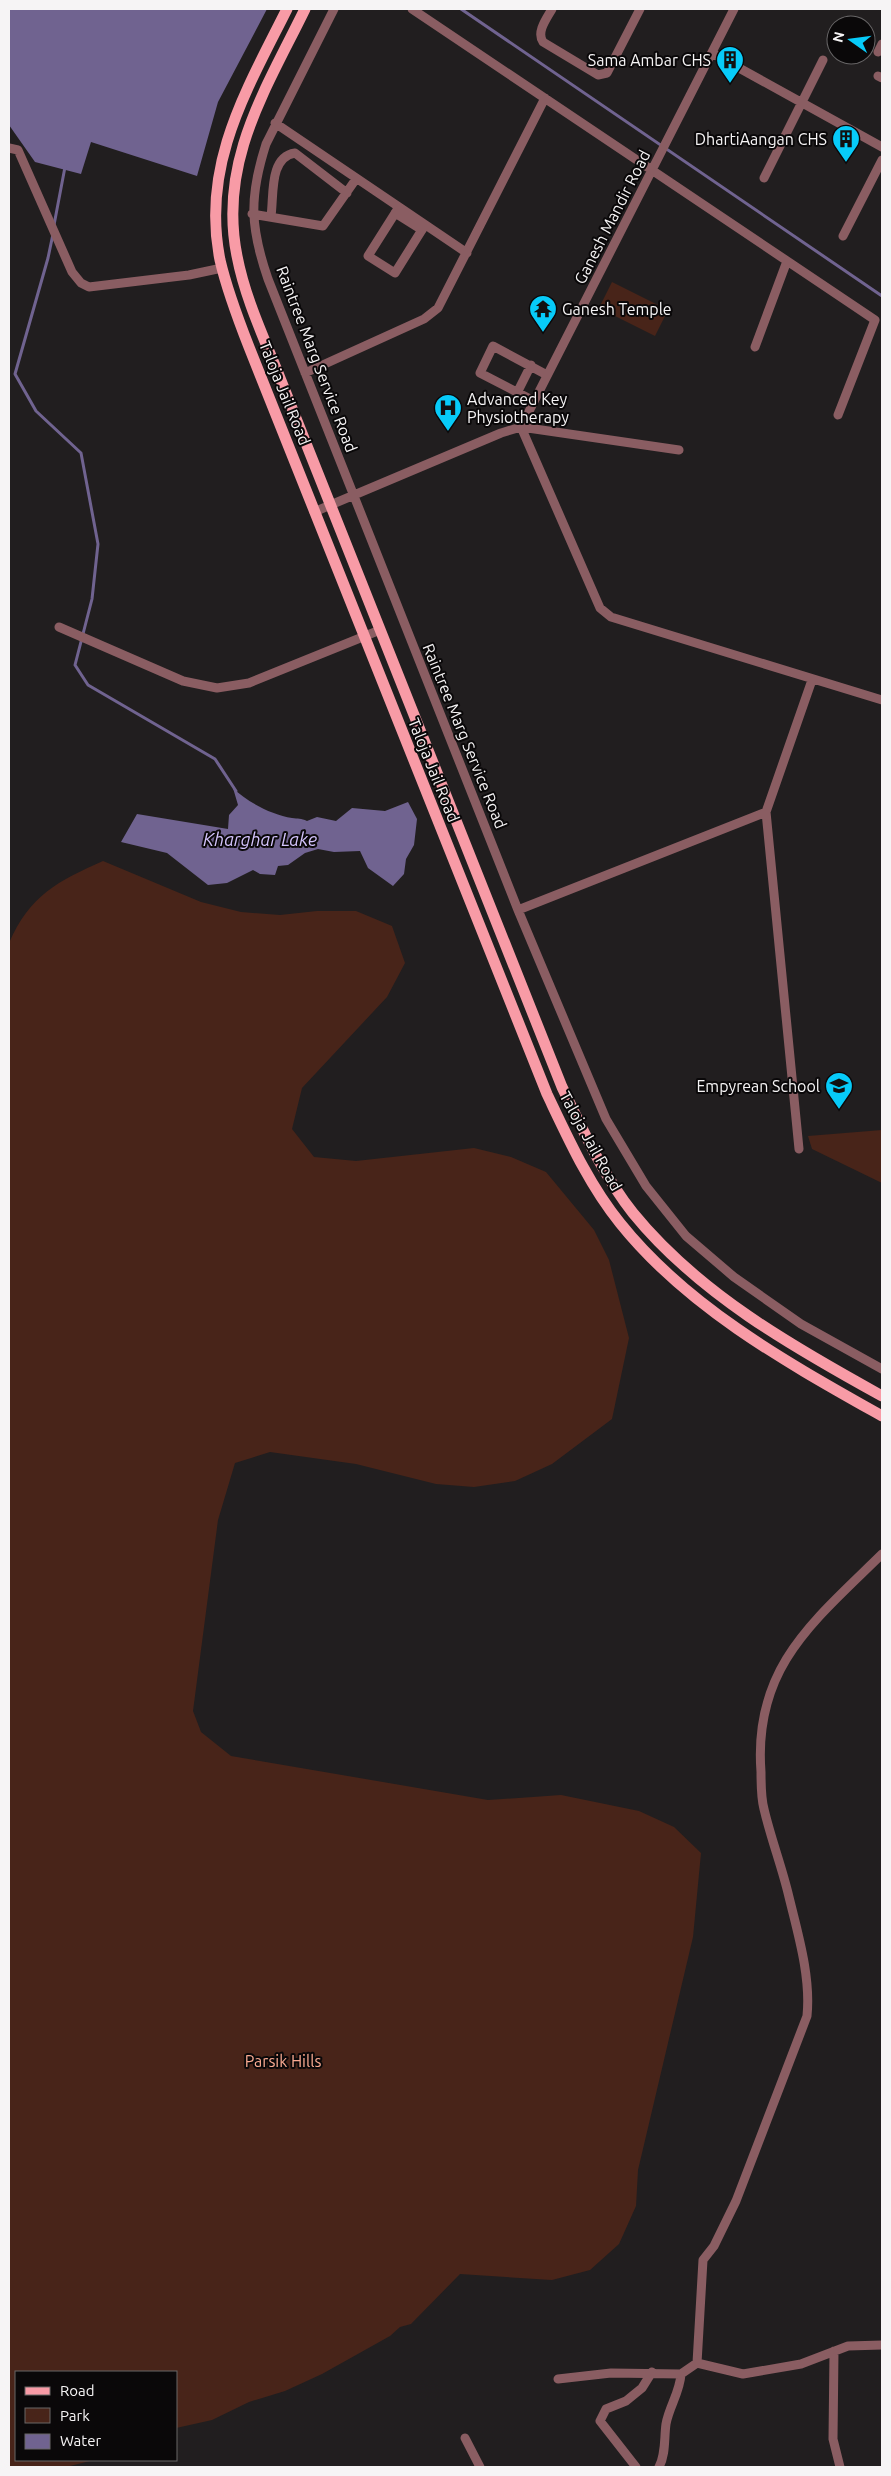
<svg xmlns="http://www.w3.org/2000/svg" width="891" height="2476" font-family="Ubuntu,sans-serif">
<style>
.green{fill:#482419}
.water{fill:#706390}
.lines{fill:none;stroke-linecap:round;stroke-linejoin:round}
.stream{stroke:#706390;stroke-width:3}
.minor{stroke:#8a5d62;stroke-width:9}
.major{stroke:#f89ba6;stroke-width:11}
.labels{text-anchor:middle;stroke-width:4;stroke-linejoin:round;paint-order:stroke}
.poi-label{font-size:16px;fill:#f6f4f5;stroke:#0a0809;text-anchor:end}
.street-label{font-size:16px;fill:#f6f4f5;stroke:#0a0809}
.park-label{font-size:16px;fill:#faaa92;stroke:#0a0809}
.water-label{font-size:18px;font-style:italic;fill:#d3c3fc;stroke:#0a0809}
</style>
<rect width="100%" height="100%" fill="#211e1f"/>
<path class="green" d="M612,282l56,28 -13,26 -56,-28z
M103,861l98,41 40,10 39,3 37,-4h39l36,15 13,37 -18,34 -85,91 -10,41 22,28 42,4 118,-13 37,9 35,15 48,58 15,30 20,78 -17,81 -60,45 -37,17 -41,6 -38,-3 -80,-20 -86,-12 -35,11 -17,57 -25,191 8,21 30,24 257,44 73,-5 78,16 35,16 27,26 -8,84 -55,233 -2,36 -17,38 -29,26 -38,10 -92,-6 -49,50 -11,3 -10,9 -68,38 -37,17 -36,11 -37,18 -36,8v-56h-160v88h78l-28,7h-57v-1524c21,-48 49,-62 94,-82z
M882,1130v53l-70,-34 -4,-13z"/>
<path class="water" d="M9,9h258l-49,93 -21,74 -106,-34 -10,32 -46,-12 -26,-37z
M233,788c14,14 39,27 59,30 6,1 9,0 15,3l10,-4 19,4 16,-13 33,3 23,-9 9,17 -3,26 -8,14 -2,15 -11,12 -25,-18 -8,-17 -26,1 -16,-3 -13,4 -17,12 -10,1 -3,9 -15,-1 -7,-4 -26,13 -19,2 -41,-32 -46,-11 16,-28 91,15 1,-14 9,-10z"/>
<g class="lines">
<path class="stream" d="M461,9l421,287
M54,225l11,-58
M53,234l-5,24 -33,116 21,37 45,42 17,91 -6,55 -17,66 13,20 127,74 21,32"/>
<path class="minor" d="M334,9l-68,135c-17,53 -16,83 2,135l250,631 88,209 40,67 40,50 48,41 67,47 81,45
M412,9l463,311 -37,95
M552,9c-5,9 -16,23 -9,33l55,33 9,-2 33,-64
M878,52l4,-8
M712,53l170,94
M878,76l4,2
M275,123l192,130
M9,148l9,2 54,122 9,11 8,4 100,-12 33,-7
M764,178l59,-118
M399,207l-31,49 27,17 30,-48
M395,213l27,17
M252,214l71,12 33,-47
M271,216c3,-21 -2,-59 24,-63l52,40
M843,236l39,-76
M755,347l32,-86
M305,373l119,-54 14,-11 107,-210
M518,391l13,-26
M534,401l-54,-28 13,-27 54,29
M521,427l79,181 11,9 271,83
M521,427l213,-418
M314,512l187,-79 20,-6 158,23
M59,627l124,54 34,7 32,-5 131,-53
M518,910l248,-98
M799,1149l-33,-337 46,-132
M834,2351l-1,88 7,28
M697,2363l46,11 58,-10 47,-18 34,-1
M558,2379l53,-6 70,1
M465,2438l15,29
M636,2467l-36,-46 6,-12 20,-8 16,-13 10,-16
M659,2467c7,-13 5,-29 7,-43 3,-17 14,-32 15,-50l16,-11 6,-103 11,-14 22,-45 71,-185c4,-39 -9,-82 -18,-119 -7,-30 -18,-58 -25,-88 -3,-11 -3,-25 -3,-37 -8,-105 53,-151 121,-218"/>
<path class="major" d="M287,9c-41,82 -86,156 -67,251 7,30 18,59 29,87l298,747c21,44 42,91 73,129 68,85 168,140 262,193
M305,9c-39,80 -87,153 -68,247 8,42 27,82 43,122l282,709c21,43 41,88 71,126 65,80 160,134 249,183"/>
</g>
<defs>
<symbol id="building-pin" viewBox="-11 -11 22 30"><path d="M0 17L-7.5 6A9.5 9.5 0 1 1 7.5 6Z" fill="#07cbf9" stroke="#0a0809"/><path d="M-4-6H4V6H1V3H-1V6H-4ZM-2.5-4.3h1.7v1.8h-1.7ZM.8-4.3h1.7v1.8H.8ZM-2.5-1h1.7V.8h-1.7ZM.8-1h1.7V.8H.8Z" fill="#111"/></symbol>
<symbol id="temple-pin" viewBox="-11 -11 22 30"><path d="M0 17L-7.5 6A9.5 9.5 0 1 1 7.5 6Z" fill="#07cbf9" stroke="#0a0809"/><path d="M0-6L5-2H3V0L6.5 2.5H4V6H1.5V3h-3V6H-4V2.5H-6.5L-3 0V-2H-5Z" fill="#111"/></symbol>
<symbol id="hospital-pin" viewBox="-11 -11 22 30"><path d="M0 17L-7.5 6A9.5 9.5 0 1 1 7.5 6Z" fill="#07cbf9" stroke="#0a0809"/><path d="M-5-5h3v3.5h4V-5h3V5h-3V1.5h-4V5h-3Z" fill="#111"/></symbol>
<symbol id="school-pin" viewBox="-11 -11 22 30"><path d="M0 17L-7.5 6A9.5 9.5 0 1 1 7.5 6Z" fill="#07cbf9" stroke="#0a0809"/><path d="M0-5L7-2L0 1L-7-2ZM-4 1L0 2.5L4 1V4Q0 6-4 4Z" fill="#111"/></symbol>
</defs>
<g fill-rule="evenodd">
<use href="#building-pin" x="714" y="44" width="32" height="43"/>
<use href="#building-pin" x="830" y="123" width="32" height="43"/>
<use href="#temple-pin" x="527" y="293" width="32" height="43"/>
<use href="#hospital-pin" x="432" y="392" width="32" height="43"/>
<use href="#school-pin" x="823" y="1070" width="32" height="43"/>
</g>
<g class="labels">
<g class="poi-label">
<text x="711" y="66">Sama Ambar CHS</text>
<text x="827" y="145">DhartiAangan CHS</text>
<text x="562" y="315" text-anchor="start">Ganesh Temple</text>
<text x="467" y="405" text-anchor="start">Advanced Key<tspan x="467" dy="18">Physiotherapy</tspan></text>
<text x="820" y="1092">Empyrean School</text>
</g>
<g class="street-label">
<text transform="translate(612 217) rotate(-63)" y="6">Ganesh Mandir Road</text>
<text transform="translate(317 359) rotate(69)" y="6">Raintree Marg Service Road</text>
<text transform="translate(285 393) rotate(68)" y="6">Taloja Jail Road</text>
<text transform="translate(465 736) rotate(68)" y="6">Raintree Marg Service Road</text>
<text transform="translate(434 770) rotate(68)" y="6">Taloja Jail Road</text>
<text transform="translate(591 1141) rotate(61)" y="6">Taloja Jail Road</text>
</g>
<g class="park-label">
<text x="283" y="2067">Parsik Hills</text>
</g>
<g class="water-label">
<text x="260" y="846">Kharghar Lake</text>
</g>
</g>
<rect width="891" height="2476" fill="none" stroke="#f6f4f5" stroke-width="20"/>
<rect x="15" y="2371" width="162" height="90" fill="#0a0809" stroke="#686667"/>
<rect x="25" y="2387" width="25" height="8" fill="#f89ba6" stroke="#686667"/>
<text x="60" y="2396" font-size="15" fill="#f6f4f5">Road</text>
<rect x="25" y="2408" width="25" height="15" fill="#482419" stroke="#686667"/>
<text x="60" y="2421" font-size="15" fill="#f6f4f5">Park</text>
<rect x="25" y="2434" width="25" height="15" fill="#706390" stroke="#686667"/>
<text x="60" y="2446" font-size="15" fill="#f6f4f5">Water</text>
<g transform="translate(851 40) rotate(284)"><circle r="24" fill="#0a0809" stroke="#686667"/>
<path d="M0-4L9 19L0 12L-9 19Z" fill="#07cbf9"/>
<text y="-8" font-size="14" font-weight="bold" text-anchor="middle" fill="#f6f4f5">N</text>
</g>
</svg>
